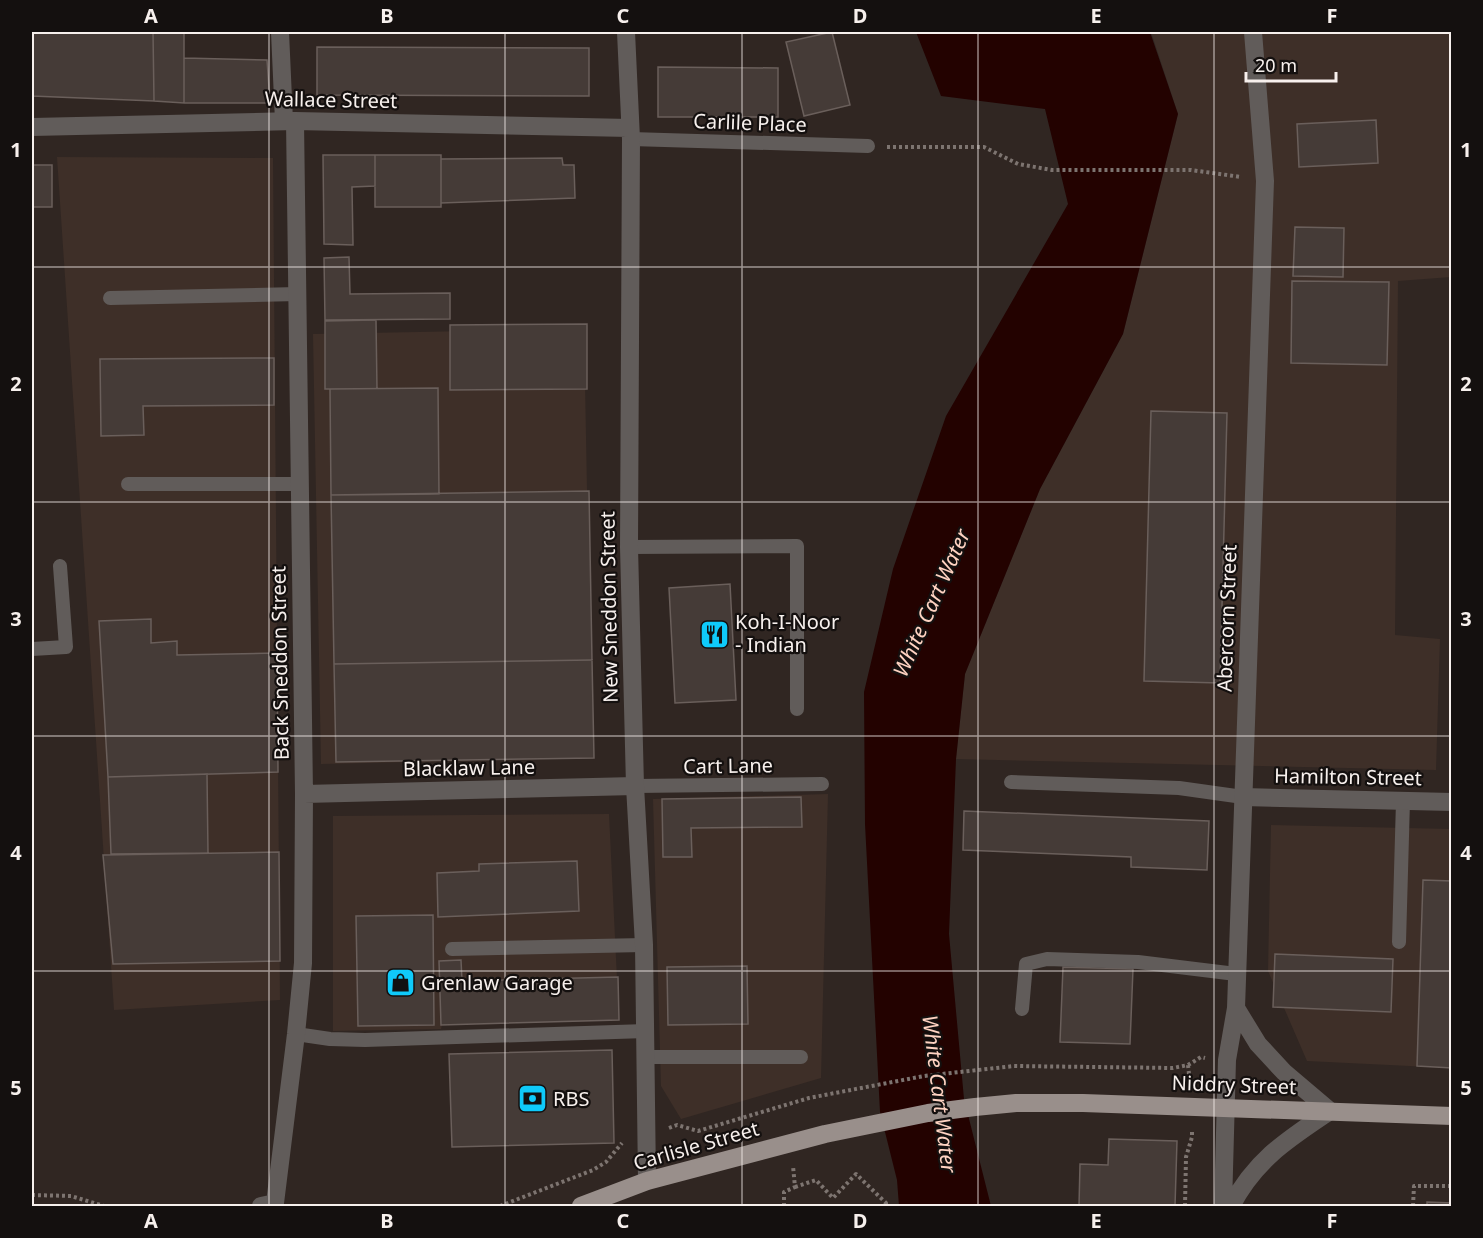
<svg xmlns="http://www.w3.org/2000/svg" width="1483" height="1238" font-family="'Noto Sans',sans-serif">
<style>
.built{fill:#3e2f28}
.water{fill:#230200}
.building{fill:#453b37;stroke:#6a5f5b;stroke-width:1.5}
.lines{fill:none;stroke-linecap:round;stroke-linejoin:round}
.path{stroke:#7d7470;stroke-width:4;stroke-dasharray:3 3;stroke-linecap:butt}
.lane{stroke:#615c5a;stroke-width:14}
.street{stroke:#615c5a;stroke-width:18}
.primary{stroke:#998f8b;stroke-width:18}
.grid{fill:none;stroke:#f7f0ed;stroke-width:1.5;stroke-opacity:0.55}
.labels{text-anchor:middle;stroke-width:4.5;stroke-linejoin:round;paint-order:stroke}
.street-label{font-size:20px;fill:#f7f0ed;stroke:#14100f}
.poi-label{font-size:20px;fill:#f7f0ed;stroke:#14100f;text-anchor:start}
.water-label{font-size:21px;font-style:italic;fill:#ffd3c2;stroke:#14100f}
.neatline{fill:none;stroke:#f7f0ed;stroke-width:2}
.grid-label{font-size:20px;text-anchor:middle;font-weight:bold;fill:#f7f0ed}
</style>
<rect width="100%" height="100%" fill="#302622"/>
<path class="built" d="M1151,32h300v245l-53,4 -3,354 45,4 -4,131 -480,-11 9,-85 75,-185 83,-155 55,-220z
M57,157l216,1 7,842 -166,10z
M584,329l8,429 -271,6 -8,-430z
M828,794l-7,284 -140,41 -20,-33 -8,-287z
M609,814l10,206 -177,5 -1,4 -108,2v-215z
M1271,825l180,4v239l-144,-7 -39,-90z"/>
<path class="water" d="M916,32h234l28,82 -55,220 -83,155 -75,185 -9,85 -7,175 15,165 27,107h-92l-2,-26 -17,-68 -15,-288 -1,-132 29,-123 53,-153 122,-212 -23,-95 -104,-13z"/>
<path class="building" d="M32,32h121l1,69 -122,-5z
M153,32h31v71l-30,-2z
M832,32l18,73 -46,11 -18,-74z
M317,47l272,1v48l-272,-1z
M184,58l83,2 3,43h-86z
M658,67l120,1v49h-120z
M1376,120l2,43 -79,4 -2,-43z
M323,155h52v31l-23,1 1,58 -29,-1z
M375,155h66v52h-66z
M562,158l1,7h11l1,33 -134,5v-44z
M32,165h20v42h-20z
M1295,227l49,1 -1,49 -50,-1z
M349,257l1,37 100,-1v26l-125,1 -1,-62z
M1292,281l97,1 -2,83 -96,-2z
M376,320l1,69h-52v-68z
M587,324v65l-137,1v-65z
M274,358v47l-131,1 1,29 -43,1 -1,-77z
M438,388l1,106 -108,1 -1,-106z
M1151,411l76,2 -7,270 -76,-2z
M589,491l3,169 -258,4 -3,-169z
M730,584l6,116 -61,3 -6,-115z
M151,619v24l26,-2v14l100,-2 1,119 -170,5 -9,-156z
M592,660l2,98 -258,4 -2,-98z
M207,774l1,79 -97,1 -3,-77z
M801,797l1,30 -111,1 1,29h-29l-1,-58z
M964,811l245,10 -2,49 -76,-3v-10l-168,-7z
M279,852l1,109 -167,3 -10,-109z
M577,861l2,50 -141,6 -1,-44 42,-2v-7z
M1423,880l29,1v187l-35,-2z
M433,915l1,110 -76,1 -2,-110z
M1275,954l118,5 -2,53 -118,-5z
M461,960l1,21 156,-4 1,43 -178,5 -2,-64z
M747,966l1,58 -80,1 -1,-58z
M1063,967l70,2 -3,75 -70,-2z
M612,1050l2,93 -162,4 -3,-93z
M1109,1139l68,2 -2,65h-96l1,-42 28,1z
M1427,1202l25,1v3h-25z"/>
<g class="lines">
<path class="path" d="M887,147h97l34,17 34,6h139l50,7
M1188,1065l2,18
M669,1128l8,-3 21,6 111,-33 115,-22 90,-10 159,2 15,-3 13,-8 4,1
M795,1187l21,-7 17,18 23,-24 30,29v3
M32,1195l39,1 33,10
M500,1206l93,-36 13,-8 16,-19
M784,1206v-14l11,-5 -2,-21
M1185,1206l1,-49 6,-20v-8
M1413,1206l1,-20h38"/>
<path class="lane" d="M631,139l237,7
M110,298l188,-4
M128,484h173
M629,547l168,-1v163
M32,649l34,-2 -6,-81
M1011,782l168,6 64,9
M635,786l187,-2
M1399,942l4,-141
M452,949l192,-4
M1022,1009l4,-45 21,-5 91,3 98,12
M296,1034l34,5 35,1 281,-9
M646,1057h155"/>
<path class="street" d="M280,32l4,89
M626,32l5,107 -2,408 6,239 9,159 3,236
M32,127l263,-6 335,7
M304,794l331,-8
M1243,797l209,5
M261,1206l14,-3 21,-169 7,-71 1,-169 -9,-673
M1223,1206l4,-146 9,-52 29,-827 -12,-149
M1231,1206c25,-47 56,-66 99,-95l-46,-39 -26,-28 -22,-36"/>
<path class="primary" d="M581,1206l66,-25 178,-47 103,-21 47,-6 41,-4h67l369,13"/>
</g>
<path class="grid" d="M269,32v1174M505,32v1174M742,32v1174M978,32v1174M1214,32v1174M32,267h1420M32,502h1420M32,736h1420M32,971h1420"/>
<defs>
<symbol id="restaurant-square" viewBox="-11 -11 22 22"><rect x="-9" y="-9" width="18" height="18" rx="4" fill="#0fcafa" stroke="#14100f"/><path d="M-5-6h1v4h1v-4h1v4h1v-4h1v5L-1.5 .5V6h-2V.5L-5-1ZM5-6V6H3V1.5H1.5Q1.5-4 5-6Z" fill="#111"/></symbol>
<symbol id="shop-square" viewBox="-11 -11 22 22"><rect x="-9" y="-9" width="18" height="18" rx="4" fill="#0fcafa" stroke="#14100f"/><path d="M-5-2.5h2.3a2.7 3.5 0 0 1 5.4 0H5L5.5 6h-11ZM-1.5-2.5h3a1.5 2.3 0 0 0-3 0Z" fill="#111"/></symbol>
<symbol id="bank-square" viewBox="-11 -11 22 22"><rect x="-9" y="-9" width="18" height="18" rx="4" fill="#0fcafa" stroke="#14100f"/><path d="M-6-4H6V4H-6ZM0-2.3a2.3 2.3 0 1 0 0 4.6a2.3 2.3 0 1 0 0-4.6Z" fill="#111"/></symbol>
</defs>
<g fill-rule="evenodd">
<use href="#restaurant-square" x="698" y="618" width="33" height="33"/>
<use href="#shop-square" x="384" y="966" width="33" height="33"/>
<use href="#bank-square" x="516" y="1082" width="33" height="33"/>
</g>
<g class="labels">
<g class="street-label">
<text transform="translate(331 100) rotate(1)" y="7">Wallace Street</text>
<text transform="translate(750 123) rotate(2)" y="7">Carlile Place</text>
<text transform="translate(609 607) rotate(-91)" y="7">New Sneddon Street</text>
<text transform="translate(1227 618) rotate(-88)" y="7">Abercorn Street</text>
<text transform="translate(280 663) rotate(-91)" y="7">Back Sneddon Street</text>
<text transform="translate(728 766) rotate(-1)" y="7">Cart Lane</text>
<text transform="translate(469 768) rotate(-1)" y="7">Blacklaw Lane</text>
<text transform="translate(1348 777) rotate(1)" y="7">Hamilton Street</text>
<text transform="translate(1234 1085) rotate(2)" y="7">Niddry Street</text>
<text transform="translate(696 1146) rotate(-16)" y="7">Carlisle Street</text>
</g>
<g class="poi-label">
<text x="735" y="629">Koh-I-Noor<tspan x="735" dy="23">- Indian</tspan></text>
<text x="421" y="990">Grenlaw Garage</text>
<text x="553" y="1106">RBS</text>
</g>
<g class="water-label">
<text transform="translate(932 603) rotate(-66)" y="7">White Cart Water</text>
<text transform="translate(939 1094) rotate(83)" y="7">White Cart Water</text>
</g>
</g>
<rect width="1483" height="1238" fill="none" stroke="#14100f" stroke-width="66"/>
<path d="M1246 72v9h90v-9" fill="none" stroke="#f7f0ed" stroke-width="3"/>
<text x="1255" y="72" font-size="18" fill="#f7f0ed" stroke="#14100f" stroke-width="4.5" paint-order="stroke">20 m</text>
<rect x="33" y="33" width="1417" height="1172" class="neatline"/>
<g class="grid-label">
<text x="151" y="23">A</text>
<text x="387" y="23">B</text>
<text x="623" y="23">C</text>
<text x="860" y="23">D</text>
<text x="1096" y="23">E</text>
<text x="1332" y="23">F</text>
<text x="16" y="157">1</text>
<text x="1466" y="157">1</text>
<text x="16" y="391">2</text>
<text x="1466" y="391">2</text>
<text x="16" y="626">3</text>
<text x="1466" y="626">3</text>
<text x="16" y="860">4</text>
<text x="1466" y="860">4</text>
<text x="16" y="1095">5</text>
<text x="1466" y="1095">5</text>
<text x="151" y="1228">A</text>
<text x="387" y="1228">B</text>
<text x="623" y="1228">C</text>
<text x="860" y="1228">D</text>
<text x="1096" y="1228">E</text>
<text x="1332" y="1228">F</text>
</g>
</svg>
